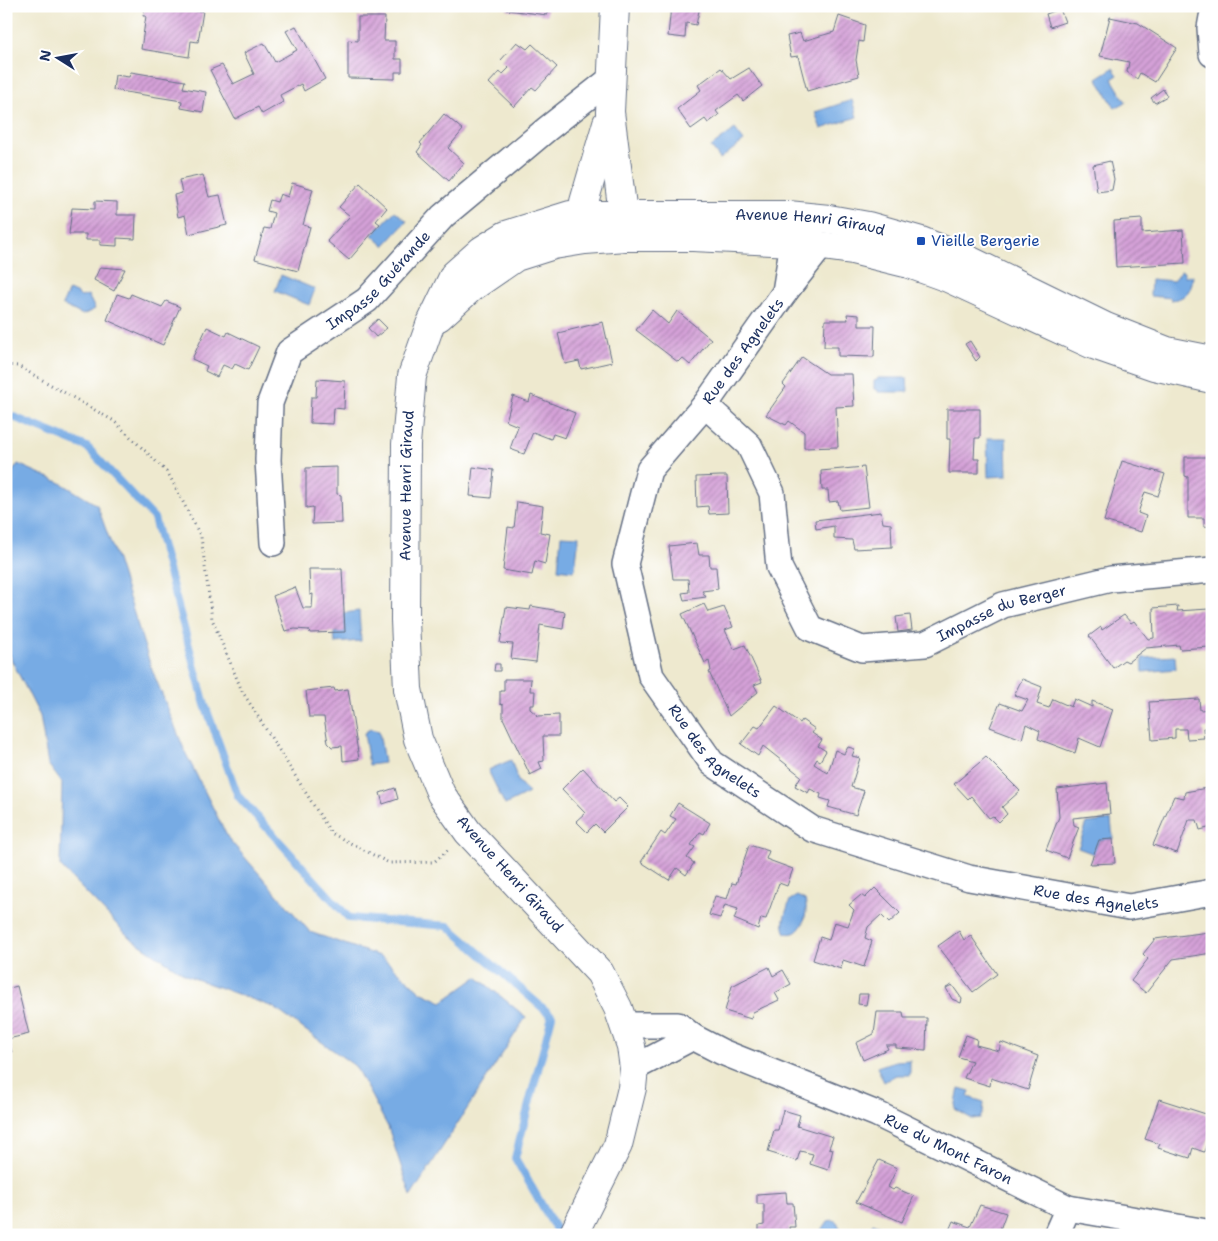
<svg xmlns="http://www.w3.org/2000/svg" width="1218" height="1241" font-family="'Shantell Sans',sans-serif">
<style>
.water{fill:#77abe4;stroke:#496da1}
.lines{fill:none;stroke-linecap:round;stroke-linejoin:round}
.stream{stroke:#77abe4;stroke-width:8}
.building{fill:url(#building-hatch)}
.minor-casing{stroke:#657086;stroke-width:28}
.tertiary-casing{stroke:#657086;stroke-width:30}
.path{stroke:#657086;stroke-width:3;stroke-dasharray:1 4;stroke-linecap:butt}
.minor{stroke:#fff;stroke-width:25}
.tertiary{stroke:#fff;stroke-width:28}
.transit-dot{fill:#1a4fb4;stroke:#fff;stroke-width:2}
.labels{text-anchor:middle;stroke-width:4;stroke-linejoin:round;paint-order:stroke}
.street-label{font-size:15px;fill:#1b2f5e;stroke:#fff}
.transit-label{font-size:15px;fill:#164399;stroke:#fff;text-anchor:start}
</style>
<defs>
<pattern id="building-hatch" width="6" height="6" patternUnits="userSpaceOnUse" patternTransform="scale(1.25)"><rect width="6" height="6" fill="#d5a1d8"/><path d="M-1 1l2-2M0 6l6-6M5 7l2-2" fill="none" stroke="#ac84b2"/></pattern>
</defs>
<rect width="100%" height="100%" fill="#fff"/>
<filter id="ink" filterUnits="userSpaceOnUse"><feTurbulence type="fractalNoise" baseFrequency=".02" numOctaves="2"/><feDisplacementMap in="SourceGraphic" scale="10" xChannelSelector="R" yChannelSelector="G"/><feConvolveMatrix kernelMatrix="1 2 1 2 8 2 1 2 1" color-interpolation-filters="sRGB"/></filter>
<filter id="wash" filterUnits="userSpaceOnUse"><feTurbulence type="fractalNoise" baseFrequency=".0096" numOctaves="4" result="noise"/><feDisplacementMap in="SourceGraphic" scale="20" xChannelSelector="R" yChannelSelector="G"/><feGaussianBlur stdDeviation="1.12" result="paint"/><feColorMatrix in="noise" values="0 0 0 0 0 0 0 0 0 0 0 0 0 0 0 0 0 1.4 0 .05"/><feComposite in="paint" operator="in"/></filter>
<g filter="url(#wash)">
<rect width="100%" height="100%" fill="#eee9cf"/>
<path class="water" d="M1113,68l5,7 -6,4 14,23 -11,6 -18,-30z
M852,100l5,17 -36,12 -6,-17z
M735,129l9,12 -24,18 -9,-12z
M395,211l12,10 -23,25 -12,-11z
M1181,271h2l2,5h8c-1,15 -8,23 -22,24v-2l-21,-2 1,-17 22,2z
M281,275l34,14 -6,16 -34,-14z
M69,290l9,4 3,3 7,-2 7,14 -12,6 -21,-10z
M878,378h29l1,13 -1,1h-29v-2l-4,-1v-8l3,-1z
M987,438h19l1,38 -19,1z
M18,464l43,19 36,22 20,55 34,107 35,87 42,84 82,94 72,25 39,35 21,10 35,-25 49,40 -115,179 -23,-69 -33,-61 -82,-59 -85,-31 -58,-38 -70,-72 2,-83 -14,-19 -8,-48 -28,-55 -6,-18v-163z
M561,535l18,1 -4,33 -2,2 -15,-2z
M359,611l2,30 -26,2 -1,-10 11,-2 -1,-18z
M1175,656l1,13 -33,3 -1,-14z
M370,729l9,2 5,32 -15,2 -5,-32z
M511,760l7,21 11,12 -24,12 -17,-35z
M1111,820l2,19 -14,1 -5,14 -16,-6 9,-25z
M797,896l8,4c4,12 -3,38 -19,33 -6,-10 1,-23 4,-33z
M910,1060v15h-14l-12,7 -7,-15 18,-6z
M959,1088l11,3 -2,6 16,5 -1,11 -3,5 -8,1 -17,-10z
M833,1220l4,2 4,8 -2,5h-23l6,-5 6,-9z
M873,1223l27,12h-32l-2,-6 5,-2z"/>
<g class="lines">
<path class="stream" d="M6,414l81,33 67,71 51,187 33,91 111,122 99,8 104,90 -37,142 44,77"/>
</g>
<g id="blocks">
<path class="building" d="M145,6h52l-1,5h7l-5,31 -7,-1 -2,16 -48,-8 5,-33h-3z
M507,6h40v9l-40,-5z
M671,6h29l-4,19 -10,-2 -1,15 -17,-2z
M1060,9l5,13 -15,5 -4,-13z
M839,16l26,9 -2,17 -4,-1 -3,19 3,16 -52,15 -9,-35 -7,1 -4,-21 13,-3 3,8 31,-9z
M358,17h27l-1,24h11v18h7v13h-7v7l-47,-1v-38l10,1z
M1110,17l28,6 39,25 -22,34 -15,-9 -3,6 -10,-7 2,-10 -29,-6z
M296,26l29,53 -21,12 -3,-7 -21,11 3,7 -21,12 -4,-7 -23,12 -25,-49 12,-5 11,19 21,-10 -10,-21 20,-10 11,19 22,-12 -11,-19z
M517,42l10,7 5,-5 25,23 -21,23 -4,-3 -18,20 -25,-24 10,-11 4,2 6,-6 -8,-8z
M721,68l10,11 18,-11 13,18 -19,15 -5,-6 -22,16 3,4 -11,8 -3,-4 -14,10 -14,-20 24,-19 -3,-5z
M131,72l54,9 -2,7 23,4 -3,20 -22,-4 1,-7 -69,-11 2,-15 14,2z
M1163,89l4,7 -12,7 -4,-5z
M444,114l19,16 -15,18 16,15 -15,18 -32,-29 5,-7 -2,-2z
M1110,161l4,18 -2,11 -15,2 -4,-27z
M203,175l6,22 11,-2 7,30 -38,9 -4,-19 -7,2 -4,-22 8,-2 -3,-13z
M292,183l21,6 -10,36 7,2 -12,44 -43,-12 9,-31 6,1 4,-16 -7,-2 3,-11 7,2 3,-8 8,3z
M360,183l27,25 -11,13 4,3 -31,36 -22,-19 23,-25 -11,-9z
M95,201l22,1v13h19l-1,24 -18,-1v8l-17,-1v-5h-14v-6h-17l3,-26 23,1z
M1142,219v14l41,-3 2,33 -69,4 -2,-46z
M100,267l25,2 -11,22 -20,-11z
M117,294l12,4 2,-4 31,13 4,-6 14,6 -17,38 -56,-25z
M652,310l16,14 9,-13 34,28 -21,26 -8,-7 -4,4 -42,-32z
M847,314l12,1v11h16l-1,31 -36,-1v-9h-14l1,-27h23z
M378,319l9,9 -11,9 -8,-9z
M603,322l9,40 -31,7 -2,-8 -14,3 -7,-31z
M207,327l19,9 2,-4 31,15 -11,23 -13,-6 -3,5 -9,-4 -6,12 -12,-6 2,-5 -15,-7z
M970,341l10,16 -4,4 -11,-17z
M802,357l25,17h25l2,32 -18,1 2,40 -34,1v-16l-15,-11 -3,4 -20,-10 20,-28 -3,-3z
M317,379l28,2 -1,28 -10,-1 -1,16 -23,-1 1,-26h5z
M531,395l44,18 -10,25 -12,-4 -2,5 -18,-7 -9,22 -14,-5 8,-23 -12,-5 7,-25 16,6z
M947,409h33v29h-5l-1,21h5v14h-30l1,-34h-3z
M1185,457h27v70l-8,-1v-8h-16v-41l-3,-1z
M1122,461l43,13 -7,22 -13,-4 -7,21 8,3 -5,16 -37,-11z
M337,467v27l4,1 1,28 -30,1 1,-17 -7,1v-40z
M473,467l21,3 -3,28 -21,-2z
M864,467l5,40 -29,3 -2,-9 -9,1 -1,-12h-6l-1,-19z
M720,476h7l1,37 -19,1 -1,-8 -11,1 -1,-30z
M517,502l26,4 -3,26 10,2 -5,30 -10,-3 -3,14 -29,-5 5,-43 6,1z
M881,512l2,11 8,1 1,23 -38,2 -2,-9 -18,-1v-13l-18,3 -1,-9z
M697,543l2,12h10l1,12h6l2,22 -16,2 4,6 -22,3 -2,-7 7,-1 -1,-13h-15l-4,-33z
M309,569h33l3,63 -35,1 -1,-3 -14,-1 -10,2 -12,-35 22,-9 8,21h9l1,-14 -3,1z
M704,604l4,8 16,-5 9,20 -8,3 9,19 11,-4 17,37 -8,3 4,7 -29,24 -20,-44 2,-1 -2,-10 -4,2 -23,-49z
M531,606l34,6 -2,17 -23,-4 -4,37 -25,-3 2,-15 -13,-1 6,-36 24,3z
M1178,606l-1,5 32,-2 1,38 -30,2 -1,-4 -33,3 -18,14 -4,-2 -11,8 -24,-32 12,-9 1,3 22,-15 7,8 3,-2 14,18 6,-1 -1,-30z
M910,615l2,15 -14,2 -2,-15z
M495,664h5v7h-6z
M504,679h27l-1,12h5l-1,14h-4v4l8,7 21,-1v21h-16l1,25 -5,1 3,7 -12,6 -27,-57v-13l-3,-1v-13h4z
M1022,679l20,8 -5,17 12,4 4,-9 18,8 3,-8 18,8v-6l21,8 -13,38 -21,-9 -4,15 -37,-14 2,-8 -14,-7 -4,15 -32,-12 10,-24 22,8 6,-11 -14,-5z
M334,688l1,3 13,-2 11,70 -16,2 -1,-15 -10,1 -4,-4 -4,-26h-15l-3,-26z
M1199,699l1,11 12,-1v19h-9l1,10 -17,1 -1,-10h-11v9l-23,2 -3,-38z
M776,706l24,17 2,-3 13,9 -3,4 10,7 -4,6 8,5 -6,10 -3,-2 -3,5 14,9 7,-23 9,4 4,-7 7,2 -3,7 8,2 -9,29 13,4 -8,24 -28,-8 2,-6 -10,-3 1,-4 -11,-5 -2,4 -13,-7 6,-10 -38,-30 -5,10 -17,-12 14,-18 4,2z
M986,757l34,34 -18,16 5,7 -8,8 -6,-6 -4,2 -18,-22 -3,3 -14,-15z
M583,768l31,34 5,-4 9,9 -25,25 -8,-8 -8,8 -11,-11 9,-8 -23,-24z
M1107,783l3,31 -37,4 1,7 5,2 -12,31 -21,-8 13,-33 -2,-28z
M1212,787v40l-12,3 -3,-10h-8l-12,33 -24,-8 21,-49 10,2 1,-6z
M395,788l3,11 -15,5 -3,-11z
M678,803l32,20 -6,11 -4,-2 -9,13 4,2 -8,11 7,5 -8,12 -9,-7 -8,12 -28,-18 20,-30 4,3 11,-16 -6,-3z
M1113,839l2,24 -25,1 9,-24z
M749,845l20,6 -3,8 27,10 -6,17 -8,-3 -13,36 -5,-1 -3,11 -24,-10 4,-10 -13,-4 -5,13 -11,-3 6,-19 12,3 5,-16 4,1z
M875,888l25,25 -11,10 -8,-8 -13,12 -3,11 7,3 -8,26 -21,-7 -2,9 -28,-9 7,-23 9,3 5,-18 14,4 6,-16 -5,-5 12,-10 4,3z
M959,931l5,9 7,-4 26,38 -24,18 -35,-46z
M1209,932l3,21 -39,6 -27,34 -15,-12 17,-22 -5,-5 12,-15z
M769,967l4,9 10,-6 8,14 -16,9 4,7 -26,12 -2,7 -26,-8 7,-25z
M952,985l10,14 -1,4 -9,-4 -6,-11z
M17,986l12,48 -21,5 4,13 -6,1v-64z
M859,994h9l-2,11 -8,-1z
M877,1012h26l1,6h23l-1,32 -30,-2v-3h-10l2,4 -25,11 -7,-17 18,-9z
M966,1035l11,4 -1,6 23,6 2,-9 37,14 -10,34 -37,-12 -1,8 -26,-8 8,-17 -14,-4z
M1159,1099l53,17v12l-8,24 -11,-4 -3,10 -32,-10 2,-4 -15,-5z
M783,1110l17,5 -3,11 36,11 -4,11 4,1 -5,21 -18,-6 3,-10 -13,-3 -3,10 -29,-9 6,-22h4z
M879,1160l18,8 -9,19 5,3 2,-2 19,8 -12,26 -46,-20z
M786,1192l1,11h6l2,24h-6l1,8h-31v-9l5,-1v-21h-7v-10z
M980,1205l26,8 -8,22h-51l6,-14 17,6z"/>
</g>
</g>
<g filter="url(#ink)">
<use href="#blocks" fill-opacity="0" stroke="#657086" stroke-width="1"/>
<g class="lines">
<defs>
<g id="minor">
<path d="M1212,17l-2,11 2,26"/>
<path d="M811,232l-9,3 -9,7 -8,50 36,-46"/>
<path id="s1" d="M785,292l-80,113 -56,65 -24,94 26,112 61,87 100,66 157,49 160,29 83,-15"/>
<path id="s2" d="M705,405l44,40 23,48 7,74 31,61 52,21 63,-5 78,-39 108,-26 101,-9"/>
<path id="s3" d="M273,543l-5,-83 2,-57 19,-51 78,-52 76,-84 104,-87 65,-51"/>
<path id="s4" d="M625,1025h53l15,12 29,15 155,62 191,94 144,25"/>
<path d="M634,1068l59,-31"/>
<path d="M1056,1235l12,-27"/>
</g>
<g id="tertiary">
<path d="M615,6l-5,106 13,102"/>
<path d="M596,227c-11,-7 -12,-12 -12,-25l23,-79"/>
<path d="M439,317l32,-29 45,-31 38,-12 31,-5 40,-3h68l100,5 59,8 57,14 39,14 143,66 63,22 58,13"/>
<path id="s5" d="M573,1235l45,-90 14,-57 2,-20 -3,-22 -13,-38 -18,-35 -132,-141 -27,-38 -23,-55 -10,-50 -3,-69 1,-176 6,-68 18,-51 24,-50 28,-25 24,-15 64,-20h218l41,4 39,7 53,15 50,20 135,66 61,24 45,9"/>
</g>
</defs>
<use href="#minor" class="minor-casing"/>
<use href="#tertiary" class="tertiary-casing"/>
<path class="path" d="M6,365l12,1 96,55 54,52 33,64 11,82 30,72 89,142 58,30 45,-1 15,-13"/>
<use href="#minor" class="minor"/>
<use href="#tertiary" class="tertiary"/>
</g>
</g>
<rect class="transit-dot" x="916" y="236" width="10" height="10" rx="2.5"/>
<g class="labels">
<g class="street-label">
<text dy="5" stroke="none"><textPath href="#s5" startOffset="1428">Avenue Henri Giraud</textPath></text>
<text dy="5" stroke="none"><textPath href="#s3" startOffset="310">Impasse Guérande</textPath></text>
<text transform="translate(743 351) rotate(-54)" y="5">Rue des Agnelets</text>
<text dy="5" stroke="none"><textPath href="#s5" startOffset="835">Avenue Henri Giraud</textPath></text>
<text dy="5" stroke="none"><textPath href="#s2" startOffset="458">Impasse du Berger</textPath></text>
<text dy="5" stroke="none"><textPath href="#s1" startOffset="536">Rue des Agnelets</textPath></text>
<text transform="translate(510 874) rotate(48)" y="5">Avenue Henri Giraud</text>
<text dy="5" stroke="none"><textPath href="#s1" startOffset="956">Rue des Agnelets</textPath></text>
<text dy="5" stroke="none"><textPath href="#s4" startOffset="351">Rue du Mont Faron</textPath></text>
</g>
<g class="transit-label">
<text x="931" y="246">Vieille Bergerie</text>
</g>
</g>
<rect width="1218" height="1241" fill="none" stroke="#fff" stroke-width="25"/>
<g transform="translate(58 58) rotate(281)" stroke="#ffffff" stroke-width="4" paint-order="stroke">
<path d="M0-4L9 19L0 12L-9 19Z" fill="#1b2f5e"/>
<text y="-8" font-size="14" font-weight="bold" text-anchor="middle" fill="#1b2f5e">N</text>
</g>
</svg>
